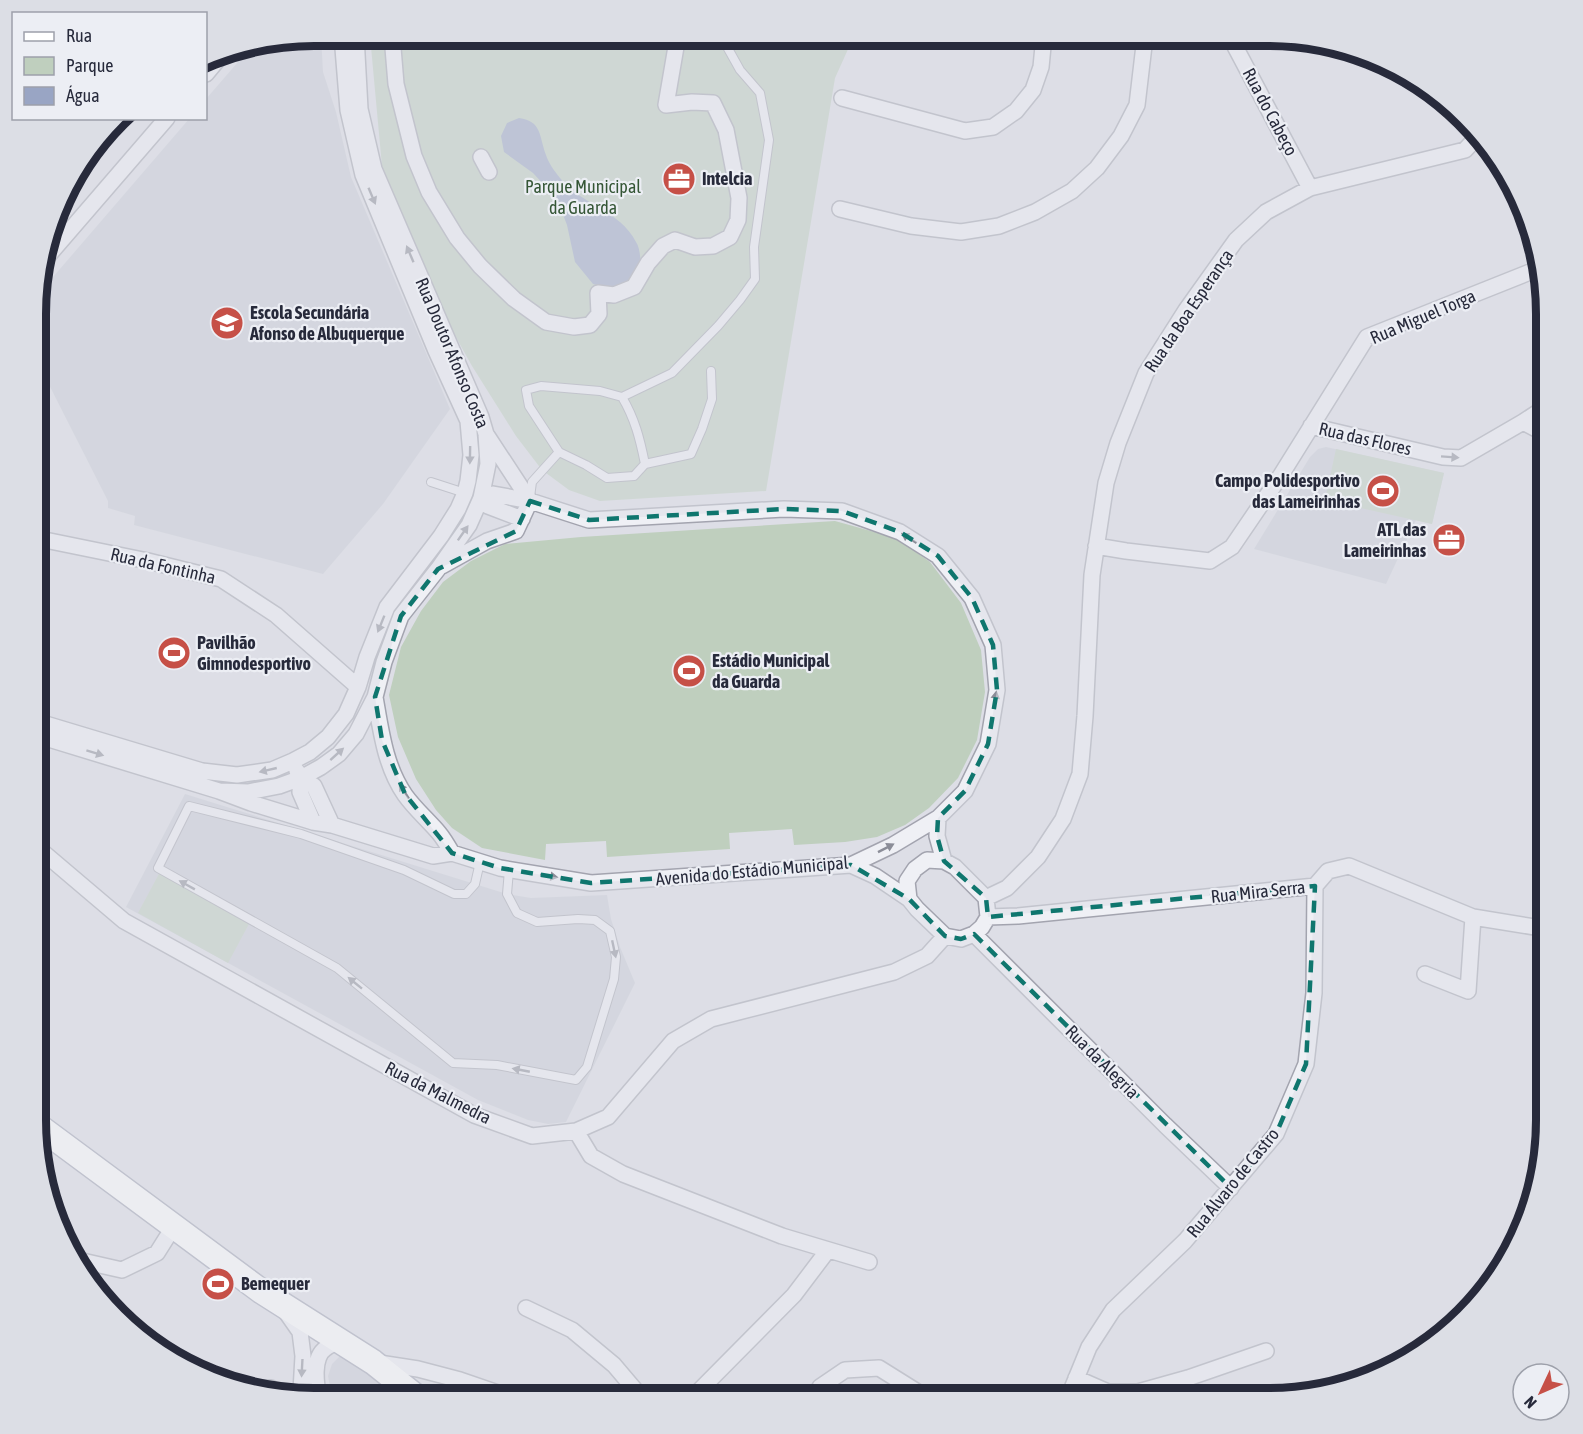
<svg xmlns="http://www.w3.org/2000/svg" width="1583" height="1434" font-family="'Asap Condensed',sans-serif">
<style>
.built{fill:#cbcdd7}
.green{fill:#bfcfbe}
.water{fill:#99a5c4}
.lines{fill:none;stroke-linecap:round;stroke-linejoin:round}
.lane-casing{stroke:#a3a4af;stroke-width:10}
.street-casing{stroke:#a3a4af;stroke-width:18}
.primary-casing{stroke:#9da0b1;stroke-width:27}
.lane{stroke:#eff0f5;stroke-width:8}
.street{stroke:#eff0f5;stroke-width:15}
.primary{stroke:#fff;stroke-width:24}
.oneway{fill:#8b8d98}
.marked{fill:none;stroke:#0f766e;stroke-width:4.5;stroke-dasharray:12 8;stroke-linejoin:round}
.labels{text-anchor:middle;stroke-width:4.5;stroke-linejoin:round;paint-order:stroke}
.street-label{font-size:18px;fill:#272a3b;stroke:#eceef4}
.poi-label{font-size:18px;font-weight:bold;fill:#272a3b;stroke:#eceef4;text-anchor:start}
.park-label{font-size:18px;fill:#355636;stroke:#eceef4}
.rim{fill:none;stroke:#272a3b;stroke-width:8}
</style>
<rect width="100%" height="100%" fill="#dddee6"/>
<path class="built" d="M315,36h6l2,36 13,40 15,65 99,232 -67,95 -60,70 -189,-49 1,-9 -27,-8v-7l-67,-132v-78l148,-172 17,-1v-19l45,-52z
M1326,447l118,26 -12,51 -16,-4 -30,64 -132,-35 56,-92 8,-8z
M185,794l322,100 24,4 76,-3 4,24 9,28 15,36 -69,139 -18,2 -20,-4 -50,-20 -352,-193z
M350,1353l57,45h-75l-4,-22 4,-12 7,-7z"/>
<path class="green" d="M370,36h484l-19,42 -69,413 -166,10 -31,-11 -27,-20 -26,-34 -44,-70 -25,-45 -65,-155z
M1336,449l108,24 -12,51 -107,-24z
M835,521l61,17 34,24 31,41 20,47 4,42 -8,48 -19,38 -29,30 -24,17 -28,12 -32,5 -51,3 -2,-16 -63,4 1,16 -123,8 -1,-16 -60,3 -1,16 -63,-12 -30,-20 -16,-18 -20,-31 -18,-42 -9,-42 12,-48 20,-36 22,-29 28,-21 34,-17 76,-7z
M160,872l90,50 -22,41 -90,-50z"/>
<path class="water" d="M519,118c23,3 20,18 27,37 2,7 9,17 14,23 21,27 60,32 76,64 4,6 4,15 5,22l-11,18 -19,7 -18,-5 -18,-22 -8,-37 -7,-18 -13,-19 -14,-15 -29,-21 -3,-16 6,-13z"/>
<g class="lines">
<defs>
<path id="lane" d="M622,397l50,-24 46,-47 22,-26 15,-21 -1,-32 15,-107 -9,-47 -20,-23 -19,-34
M645,464l46,-10 11,-25 10,-30 -1,-28
M431,482l34,11
M530,497l2,-15 27,-30 27,13 21,13 27,-2 11,-12c-5,-25 -10,-45 -23,-67l-22,-6 -59,-5 -15,4 3,16 30,46
M480,862l-5,22 -9,10h-12l-50,-24 -103,-36 -112,-28 -31,62 179,100 116,95 44,2 79,15 11,-13 27,-88 2,-22 -6,-26 -15,-11 -17,-1 -41,3 -20,-9 -10,-19 2,-24"/>
<path id="street" d="M392,36l4,48 18,72 15,36 28,46 23,28 34,33 32,23 28,5 16,-2 9,-11 -1,-21 16,2 20,-8 14,-24 15,-17 12,-6 20,7 18,-1 17,-9 8,-17 1,-22 -13,-68 -13,-27 -21,-1 -26,3 11,-64v-5
M1230,37l80,151
M206,74l19,-23
M842,98l123,33 28,-4 23,-16 17,-21 8,-23 3,-31
M481,157l8,15
M840,209l71,17 50,6 38,-6 36,-14 37,-21 25,-23 24,-32 16,-31 8,-68
M41,264l126,-146
M1523,422l19,10h4
M1311,426l132,31 18,1 62,-36 23,-15
M481,498l7,8 34,13
M40,539l108,22 73,18 55,36 82,72
M1096,546l30,5 84,10 22,-14 49,-72 86,-138 173,-69
M442,566l45,-25 29,-10 14,-30 -37,-7 -12,4
M375,697c6,34 10,69 30,98 10,14 23,25 34,38 5,6 9,13 13,20
M39,722l163,49 35,4 35,-5 21,-9 17,-9 18,-15 18,-23 12,-27 9,-30 20,-50 54,-71 17,-27 7,-16 3,-12 3,-26 -3,-34 -32,-70 -73,-176 -15,-65 -6,-74
M39,736l180,55 29,1 31,-6 22,-8 20,-11 18,-13 17,-20 19,-37 9,-35 17,-46 37,-47 31,-44 12,-27 7,-34 -2,-30 -5,-17 -107,-248 -14,-60 -4,-73
M297,771l4,7 -1,14 13,30
M301,778l13,8 18,39
M219,791l32,12 62,19 19,3 101,31 19,-3 48,15 91,15 260,-18 42,-20 45,-27 27,-27 23,-47 9,-54 -4,-45 -21,-47 -34,-42 -38,-24 -58,-21 -58,-2 -195,11 -59,-19 -44,-67
M938,818l-1,18 7,25
M38,848l86,73 350,194 58,21 44,-5 32,-14 65,-76 38,-22 183,-47 33,-16 18,-20
M851,865l24,11 34,23 8,10 28,27 16,3 13,-5 8,-7 6,-10 -2,-19 -31,-31 -11,-6 -17,-1 -12,9 -8,12 2,18
M986,898l21,-10 31,-31 25,-38 17,-45 5,-58 7,-141 14,-92 12,-40 28,-70 40,-63 50,-70 30,-28 44,-24 155,-38 15,-16
M988,917l30,-1 297,-30 13,-15 21,-5 124,51 74,12
M974,934l191,191 66,63
M1425,974l43,17 5,-74
M576,1131l15,25 32,18 159,62 87,26
M78,1260l44,10 35,-17 17,-27
M526,1308l46,22 42,35 28,33
M286,1312l14,20 3,24 -2,35 1,5
M379,1363l39,6 42,11 52,18
M1076,1378l32,14h30l50,-14 78,-27
M264,1388h7
M319,1398c-3,-14 -7,-41 7,-50 4,-3 9,-5 13,-7
M692,1398l102,-103 34,-45
M815,1398l5,-11 25,-17 34,-2 48,30
M1070,1398l3,-12 16,-39 24,-37 72,-69 91,-107 30,-70 8,-71 1,-107"/>
<path id="primary" d="M37,1125l224,166 112,71 45,36"/>
</defs>
<use href="#lane" class="lane-casing"/>
<use href="#street" class="street-casing"/>
<use href="#primary" class="primary-casing"/>
<use href="#lane" class="lane"/>
<use href="#street" class="street"/>
<use href="#primary" class="primary"/>
</g>
<defs><path id="oneway-solid" d="M-6-.8H1V-3.2L6.5 0L1 3.2V.8H-6Z" transform="scale(1.5)"/></defs>
<g class="oneway">
<use href="#oneway-solid" transform="translate(372 196) rotate(67)"/>
<use href="#oneway-solid" transform="translate(410 254) rotate(-113)"/>
<use href="#oneway-solid" transform="translate(470 455) rotate(91)"/>
<use href="#oneway-solid" transform="translate(1450 457) rotate(4)"/>
<use href="#oneway-solid" transform="translate(463 533) rotate(-55)"/>
<use href="#oneway-solid" transform="translate(909 538) rotate(-147)"/>
<use href="#oneway-solid" transform="translate(381 624) rotate(112)"/>
<use href="#oneway-solid" transform="translate(995 700) rotate(-81)"/>
<use href="#oneway-solid" transform="translate(95 753) rotate(17)"/>
<use href="#oneway-solid" transform="translate(337 754) rotate(-42)"/>
<use href="#oneway-solid" transform="translate(268 770) rotate(167)"/>
<use href="#oneway-solid" transform="translate(404 791) rotate(-123)"/>
<use href="#oneway-solid" transform="translate(886 848) rotate(-27)"/>
<use href="#oneway-solid" transform="translate(549 876) rotate(9)"/>
<use href="#oneway-solid" transform="translate(187 885) rotate(-151)"/>
<use href="#oneway-solid" transform="translate(614 949) rotate(78)"/>
<use href="#oneway-solid" transform="translate(355 983) rotate(-141)"/>
<use href="#oneway-solid" transform="translate(521 1070) rotate(-169)"/>
<use href="#oneway-solid" transform="translate(302 1368) rotate(93)"/>
</g>
<path d="M0 0H1583V1434H0ZM530,501l59,19 195,-11 58,2 58,21 38,24 34,42 21,47 4,45 -9,54 -23,47 -27,27 -1,18 7,25 42,37 2,19 327,-31 -9,178 -30,70 -45,54 -257,-254 -13,5 -16,-3 -36,-37 -58,-34 -260,18 -91,-15 -48,-15 -47,-59 -23,-54 -7,-43 26,-81 37,-47 78,-38z" fill="#dddee6" fill-opacity=".55" fill-rule="evenodd"/>
<path class="marked" d="M530,501l59,19 195,-11 58,2 58,21 38,24 34,42 21,47 4,45 -9,54 -23,47 -27,27 -1,18 7,25 42,37 2,19 327,-31 -9,178 -30,70 -45,54 -257,-254 -13,5 -16,-3 -36,-37 -58,-34 -260,18 -91,-15 -48,-15 -47,-59 -23,-54 -7,-43 26,-81 37,-47 78,-38z"/>
<defs>
<symbol id="office-disc" viewBox="-11 -11 22 22"><circle r="9.5" fill="#c65047" stroke="#eceef4"/><path d="M-6-3h4V-5.5h4V-3h4V5H-6ZM-1-4.5V-3h2v-1.5ZM-6 0V1H6V0Z" fill="#fff"/></symbol>
<symbol id="school-disc" viewBox="-11 -11 22 22"><circle r="9.5" fill="#c65047" stroke="#eceef4"/><path d="M0-5L7-2L0 1L-7-2ZM-4 1L0 2.5L4 1V4Q0 6-4 4Z" fill="#fff"/></symbol>
<symbol id="stadium-disc" viewBox="-11 -11 22 22"><circle r="9.5" fill="#c65047" stroke="#eceef4"/><path d="M0-5a6.5 5 0 1 0 0 10a6.5 5 0 1 0 0-10ZM-3.5-1.8h7v3.6h-7Z" fill="#fff"/></symbol>
</defs>
<g fill-rule="evenodd">
<use href="#office-disc" x="660" y="160" width="38" height="38"/>
<use href="#school-disc" x="208" y="304" width="38" height="38"/>
<use href="#stadium-disc" x="1364" y="472" width="38" height="38"/>
<use href="#office-disc" x="1430" y="521" width="38" height="38"/>
<use href="#stadium-disc" x="155" y="634" width="38" height="38"/>
<use href="#stadium-disc" x="670" y="652" width="38" height="38"/>
<use href="#stadium-disc" x="199" y="1265" width="38" height="38"/>
</g>
<g class="labels">
<g class="street-label">
<text transform="translate(1270 112) rotate(62)" y="6">Rua do Cabeço</text>
<text transform="translate(1189 311) rotate(-56)" y="6">Rua da Boa Esperança</text>
<text transform="translate(1423 317) rotate(-23)" y="6">Rua Miguel Torga</text>
<text transform="translate(452 353) rotate(67)" y="6">Rua Doutor Afonso Costa</text>
<text transform="translate(1365 439) rotate(13)" y="6">Rua das Flores</text>
<text transform="translate(163 566) rotate(13)" y="6">Rua da Fontinha</text>
<text transform="translate(752 871) rotate(-5)" y="6">Avenida do Estádio Municipal</text>
<text transform="translate(1258 892) rotate(-6)" y="6">Rua Mira Serra</text>
<text transform="translate(1102 1062) rotate(45)" y="6">Rua da Alegria</text>
<text transform="translate(438 1093) rotate(27)" y="6">Rua da Malmedra</text>
<text transform="translate(1233 1183) rotate(-51)" y="6">Rua Álvaro de Castro</text>
</g>
<g class="poi-label">
<text x="702" y="185">Intelcia</text>
<text x="250" y="319">Escola Secundária<tspan x="250" dy="21">Afonso de Albuquerque</tspan></text>
<text x="1360" y="487" text-anchor="end">Campo Polidesportivo<tspan x="1360" dy="21">das Lameirinhas</tspan></text>
<text x="1426" y="536" text-anchor="end">ATL das<tspan x="1426" dy="21">Lameirinhas</tspan></text>
<text x="197" y="649">Pavilhão<tspan x="197" dy="21">Gimnodesportivo</tspan></text>
<text x="712" y="667">Estádio Municipal<tspan x="712" dy="21">da Guarda</tspan></text>
<text x="241" y="1290">Bemequer</text>
</g>
<g class="park-label">
<text x="583" y="193">Parque Municipal<tspan x="583" dy="21">da Guarda</tspan></text>
</g>
</g>
<path d="M0 0H1583V1434H0ZM314 46H1268A268 268 0 0 1 1536 314V1120A268 268 0 0 1 1268 1388H314A268 268 0 0 1 46 1120V314A268 268 0 0 1 314 46Z" fill="#dcdee5" fill-rule="evenodd"/>
<path class="rim" d="M314 46H1268A268 268 0 0 1 1536 314V1120A268 268 0 0 1 1268 1388H314A268 268 0 0 1 46 1120V314A268 268 0 0 1 314 46Z"/>
<rect x="12" y="12" width="195" height="108" fill="#eceef4" stroke="#9da0aa" stroke-width="1.5"/>
<rect x="24" y="32" width="30" height="9" fill="#ffffff" stroke="#9da0aa" stroke-width="1.5"/>
<text x="66" y="42" font-size="18" fill="#272a3b">Rua</text>
<rect x="24" y="57" width="30" height="18" fill="#bfcfbe" stroke="#9da0aa" stroke-width="1.5"/>
<text x="66" y="72" font-size="18" fill="#272a3b">Parque</text>
<rect x="24" y="87" width="30" height="18" fill="#99a5c4" stroke="#9da0aa" stroke-width="1.5"/>
<text x="66" y="102" font-size="18" fill="#272a3b">Água</text>
<g transform="translate(1541 1392) rotate(226)"><circle r="28" fill="#eceef4" stroke="#9da0aa" stroke-width="1.5"/>
<path d="M0-4.5L10 22L0 15L-10 22Z" fill="#c65047"/>
<text y="-9" font-size="16" font-weight="bold" text-anchor="middle" fill="#272a3b">N</text>
</g>
</svg>
